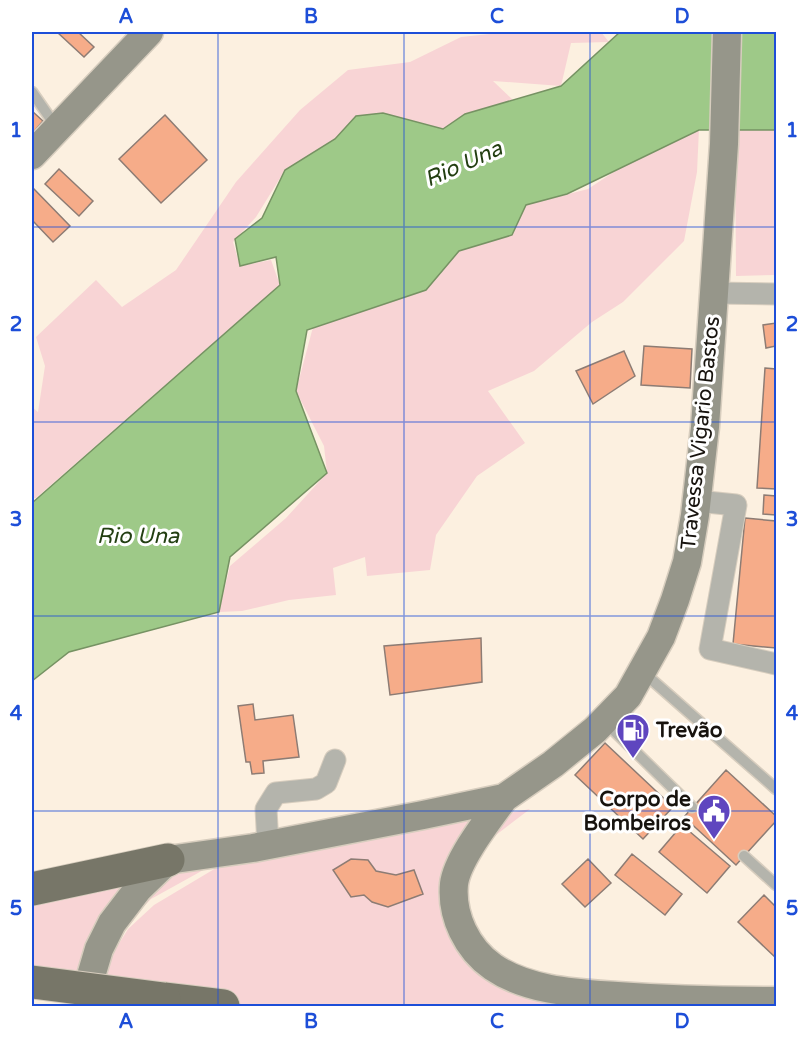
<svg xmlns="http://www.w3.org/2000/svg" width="808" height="1038" font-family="'Varela Round',sans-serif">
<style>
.green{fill:#f8d4d5}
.water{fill:#9ec988;stroke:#769263;stroke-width:1.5}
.building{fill:#f6ac89;stroke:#8d7c74;stroke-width:1.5}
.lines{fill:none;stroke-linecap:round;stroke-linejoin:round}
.service-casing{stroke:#d7cdbe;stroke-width:13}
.minor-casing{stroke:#d7cdbe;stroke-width:23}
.secondary-casing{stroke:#d7cdbe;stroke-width:31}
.trunk-casing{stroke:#d7cdbe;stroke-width:35}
.service{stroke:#b4b4ac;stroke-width:10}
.minor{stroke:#b4b4ac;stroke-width:21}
.secondary{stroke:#96968a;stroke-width:28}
.trunk{stroke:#777668;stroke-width:33}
.trunk-bridge-casing{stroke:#d7cdbe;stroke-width:35;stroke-linecap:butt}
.trunk-bridge{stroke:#777668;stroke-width:33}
.grid{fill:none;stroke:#1d4ed8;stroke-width:1.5;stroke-opacity:0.55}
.labels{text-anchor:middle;stroke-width:6;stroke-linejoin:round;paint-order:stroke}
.street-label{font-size:21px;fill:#17130e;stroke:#fff}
.poi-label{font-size:21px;font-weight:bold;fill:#17130e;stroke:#fff;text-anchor:start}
.water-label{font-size:22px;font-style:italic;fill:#233f12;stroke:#fff}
.neatline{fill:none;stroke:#1d4ed8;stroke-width:2}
.grid-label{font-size:20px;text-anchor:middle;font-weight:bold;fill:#1d4ed8}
</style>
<rect width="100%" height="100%" fill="#fcf0e0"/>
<path class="green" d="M509,32h92l8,10 -38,1 -10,43 -68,-5 20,19 -48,14 -22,15 -87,-13 -21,23 -50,31 -29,47 -23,25 7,24 31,-6 9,25 -244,213h-4v-91l6,5 7,-46 -9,-29 60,-57 26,27 54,-37 60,-88 64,-72 48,-40 62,-8 51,-25z
M735,126h41v149l-40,1z
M699,129l-2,43 -13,69 -61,61 -31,20 -58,49 -46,20 37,52 -48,33 -41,59 -6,35 -63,6 -2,-19 -32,11 3,27 -47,5 -47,11 -23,1 11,-46 56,-48 41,-45 -3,-27 -28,-55 17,-64 113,-37 33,-39 53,-16 14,-30 62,-16 56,-37z
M530,809l-47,36 -20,32 -5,32 31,59 148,38h-390l-144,-17v-20l25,-40 26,-24 62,-37z
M207,868l-56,31 -26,27 -28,62 -65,-9v-82z"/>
<path class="water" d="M620,32h156v98h-77l-132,64 -41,11 -14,30 -53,16 -33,39 -119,40 -11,61 31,82 -97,84 -11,55 -150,40 -37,29v-178l248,-218 -4,-28 -36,9 -5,-27 27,-21 23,-48 50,-31 21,-23 27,-3 60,16 22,-15 96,-28z"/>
<path class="building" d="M57,32h21l16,15 -10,10z
M32,111l11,10 -11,13z
M165,115l42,45 -46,43 -42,-44z
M59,169l34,32 -14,15 -34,-32z
M34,189l36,37 -17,16 -21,-22v-29z
M776,323v23l-10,2 -3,-23z
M644,346l48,3 -2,39 -49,-3z
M624,351l11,25 -42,28 -17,-33z
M765,368l11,1v120l-19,-1z
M764,495l12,1v19l-13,-1z
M745,518l31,3v127l-43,-4z
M481,638l1,44 -92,13 -6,-49z
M253,704l2,16 38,-5 6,42 -36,4 1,12 -12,1 -2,-12h-4l-8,-56z
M605,743l68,64 -30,32 -68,-64z
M726,770l50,46v5l-40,44 -52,-48z
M682,825l48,41 -23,27 -48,-41z
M632,854l50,40 -17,21 -50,-40z
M351,859l17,1 8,11 20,4 18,-5 9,24 -35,13 -16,-5 -8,-7 -13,2 -18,-27z
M588,859l23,24 -26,24 -23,-23z
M764,895l12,12v51l-38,-36z"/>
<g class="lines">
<defs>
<path id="service" d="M32,92l25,36
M644,673l132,116
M604,721l88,86
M744,856l32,29"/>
<path id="minor" d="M714,293l62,1
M697,501l39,4 -26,144 66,15
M268,845l-2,-36 10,-16 40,-4 10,-6 9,-23"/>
<path id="secondary" d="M32,155l117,-123
M504,798c-15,21 -47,61 -50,86 -3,32 13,65 39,83 35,24 83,26 124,29 53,4 106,5 159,5
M91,1006v-30l8,-27 13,-26 26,-34 30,-29 85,-12 170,-33 81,-17 49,-34 42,-34 33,-34 33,-59 14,-37 12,-38 8,-47 10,-88 19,-283 3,-112"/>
<path id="trunk" d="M32,889l136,-29
M164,999l59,7"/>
</defs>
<use href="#service" class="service-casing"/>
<use href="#minor" class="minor-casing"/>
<use href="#secondary" class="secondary-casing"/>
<use href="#trunk" class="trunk-casing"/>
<use href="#service" class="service"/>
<use href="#minor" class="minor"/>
<use href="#secondary" class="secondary"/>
<use href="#trunk" class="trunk"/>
<defs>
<path id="trunk-bridge" d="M32,982l132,17"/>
</defs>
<use href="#trunk-bridge" class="trunk-bridge-casing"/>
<use href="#trunk-bridge" class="trunk-bridge"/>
</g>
<path class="grid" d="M218,32v974M404,32v974M590,32v974M32,227h744M32,422h744M32,616h744M32,811h744"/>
<defs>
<symbol id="fuel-pin" viewBox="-11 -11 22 30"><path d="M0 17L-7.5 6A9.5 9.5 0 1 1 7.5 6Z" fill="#5f46bf" stroke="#fff"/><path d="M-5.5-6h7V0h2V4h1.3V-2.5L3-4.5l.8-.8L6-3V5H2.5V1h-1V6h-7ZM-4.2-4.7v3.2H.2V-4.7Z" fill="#fff"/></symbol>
<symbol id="civic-pin" viewBox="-11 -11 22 30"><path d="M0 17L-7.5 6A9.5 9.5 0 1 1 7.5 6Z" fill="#5f46bf" stroke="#fff"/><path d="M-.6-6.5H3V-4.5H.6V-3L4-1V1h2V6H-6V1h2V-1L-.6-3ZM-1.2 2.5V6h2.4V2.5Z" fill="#fff"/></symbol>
</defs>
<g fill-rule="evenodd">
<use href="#fuel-pin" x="614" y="711" width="38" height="52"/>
<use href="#civic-pin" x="695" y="792" width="38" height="52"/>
</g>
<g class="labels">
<g class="street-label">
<text transform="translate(700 433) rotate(-84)" y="7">Travessa Vigario Bastos</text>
</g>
<g class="poi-label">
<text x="656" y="737">Trevão</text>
<text x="691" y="806" text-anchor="end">Corpo de<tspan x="691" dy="24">Bombeiros</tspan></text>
</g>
<g class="water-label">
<text transform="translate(463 163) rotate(-24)" y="8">Rio Una</text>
<text x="138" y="543">Rio Una</text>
</g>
</g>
<rect width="808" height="1038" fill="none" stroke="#ffffff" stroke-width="66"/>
<rect x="33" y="33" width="742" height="972" class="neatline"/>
<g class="grid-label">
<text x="126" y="23">A</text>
<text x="311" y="23">B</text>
<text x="497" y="23">C</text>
<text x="682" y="23">D</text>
<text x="16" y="137">1</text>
<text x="792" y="137">1</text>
<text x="16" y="331">2</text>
<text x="792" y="331">2</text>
<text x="16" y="526">3</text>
<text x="792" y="526">3</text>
<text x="16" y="720">4</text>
<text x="792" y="720">4</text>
<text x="16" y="915">5</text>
<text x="792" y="915">5</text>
<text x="126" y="1028">A</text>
<text x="311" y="1028">B</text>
<text x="497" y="1028">C</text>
<text x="682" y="1028">D</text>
</g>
</svg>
